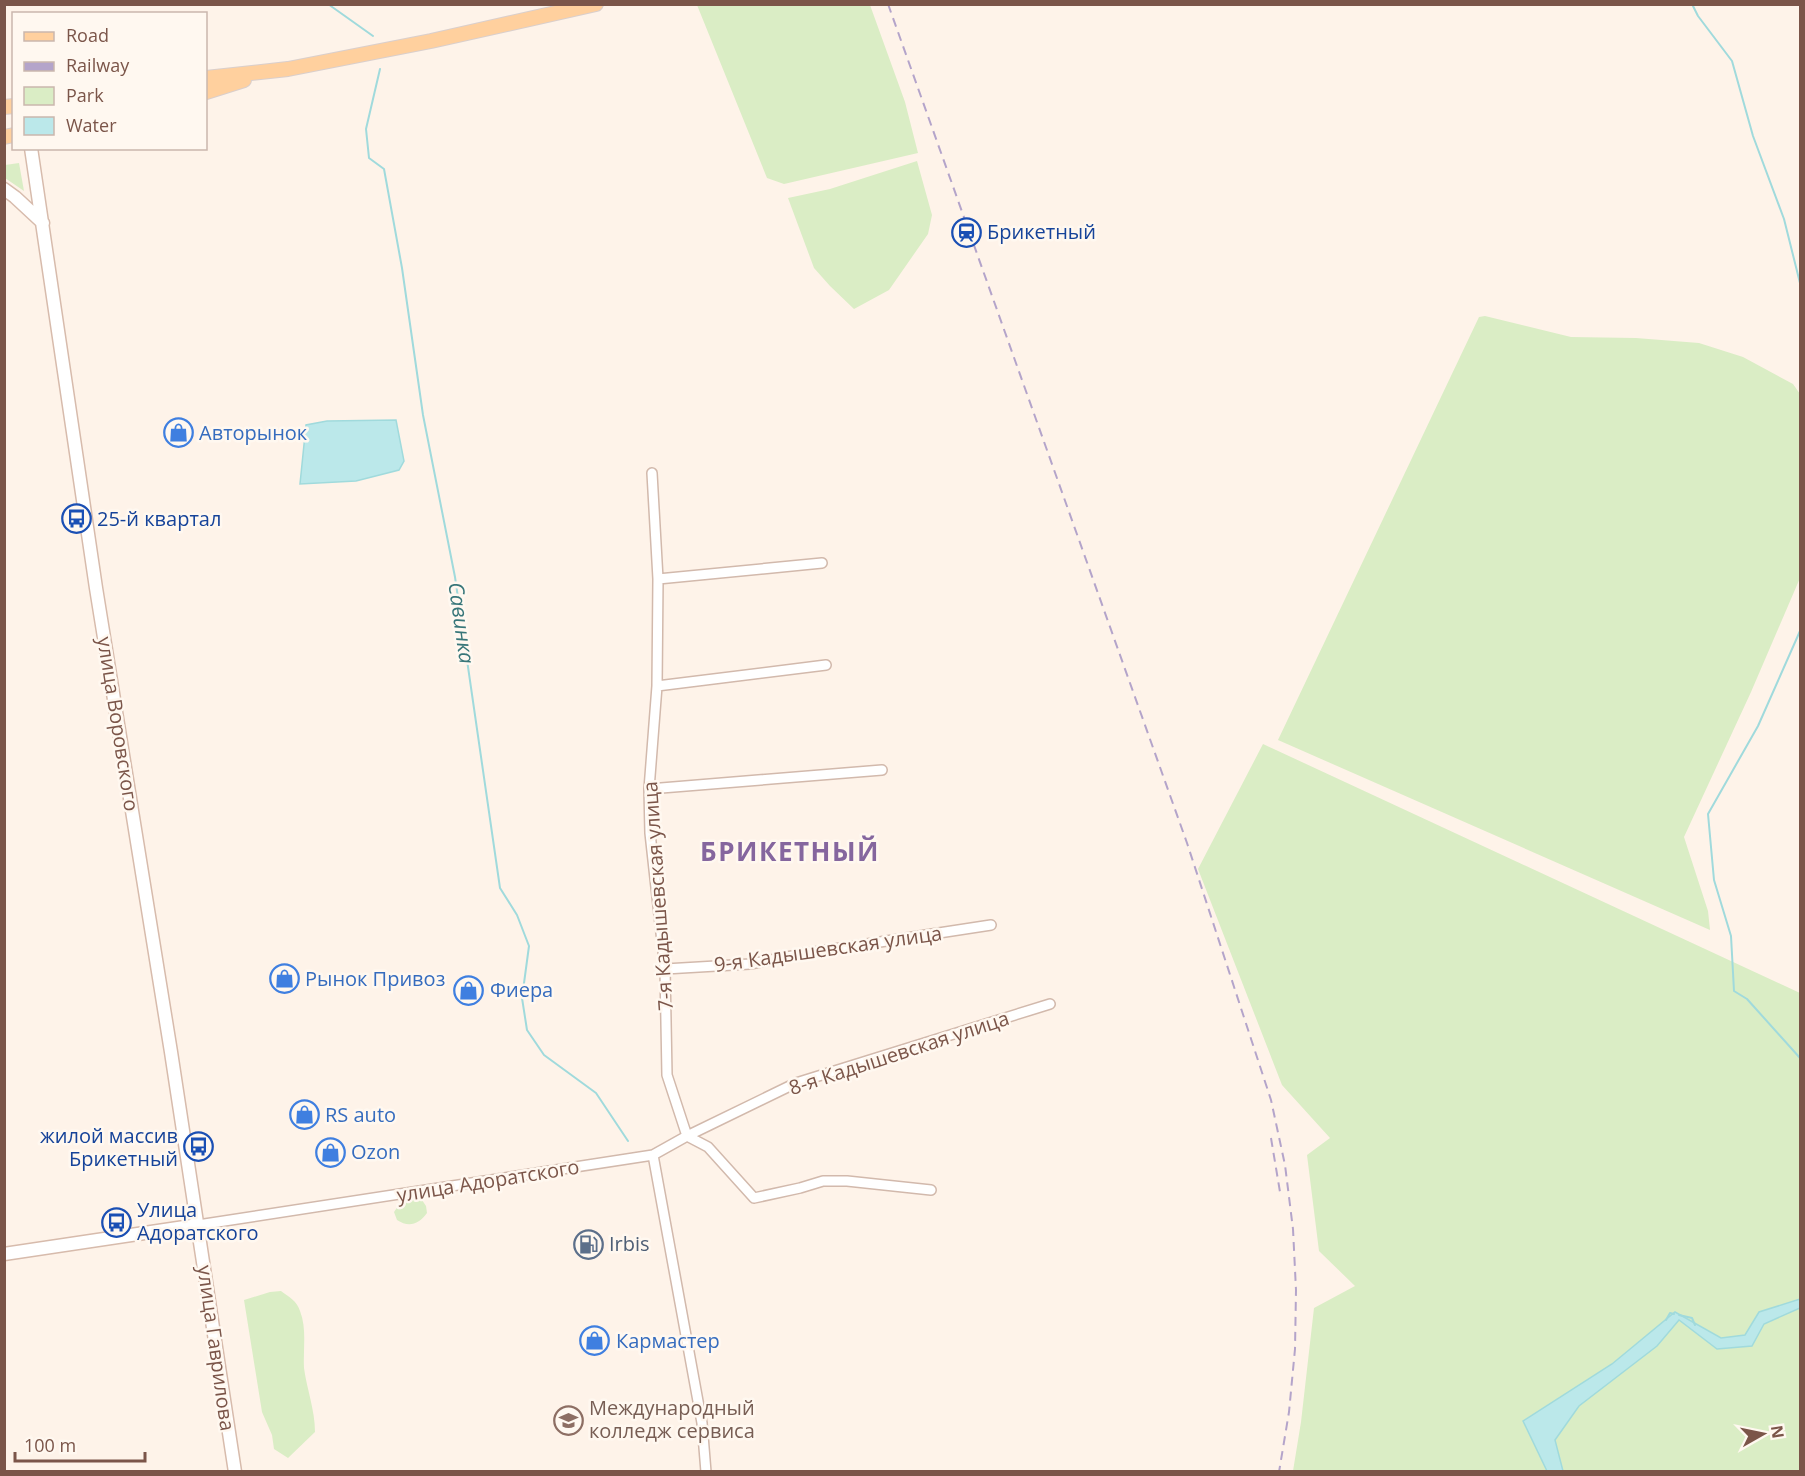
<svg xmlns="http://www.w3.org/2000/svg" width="1805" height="1476" font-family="'Open Sans',sans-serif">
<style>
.green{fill:#daedc5}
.water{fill:#bbe8ea;stroke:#a0dadc;stroke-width:1.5}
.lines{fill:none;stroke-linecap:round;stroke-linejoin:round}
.stream{stroke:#a0dadc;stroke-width:2}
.street-casing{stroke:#d2b9ac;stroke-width:12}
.secondary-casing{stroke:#d7bbac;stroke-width:15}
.primary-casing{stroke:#dacfcc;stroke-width:16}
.street{stroke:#fff;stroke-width:9}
.secondary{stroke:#fff;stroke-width:12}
.primary{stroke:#ffd09e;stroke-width:14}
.rail{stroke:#b4a4ca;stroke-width:2;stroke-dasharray:9 6;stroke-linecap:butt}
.labels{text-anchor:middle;stroke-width:5;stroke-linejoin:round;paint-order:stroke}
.transit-label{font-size:20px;fill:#164399;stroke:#fff8f0;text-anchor:start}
.shop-label{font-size:20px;fill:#366cbe;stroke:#fff8f0;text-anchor:start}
.street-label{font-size:20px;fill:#7b5549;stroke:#fff8f0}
.service-label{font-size:20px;fill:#4e5e75;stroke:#fff8f0;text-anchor:start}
.education-label{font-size:20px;fill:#785e54;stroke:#fff8f0;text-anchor:start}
.water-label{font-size:21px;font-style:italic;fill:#387679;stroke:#fff8f0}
.district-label{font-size:26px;font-weight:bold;letter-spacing:1.5px;fill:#85669e;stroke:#fff8f0}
</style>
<rect width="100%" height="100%" fill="#fef3e9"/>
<path class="green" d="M697,5h173l35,97 13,51 -134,31 -17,-6z
M917,161l15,54 -4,19 -39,56 -35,19 -24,-23 -16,-18 -26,-70 42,-9z
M19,163l5,28 -19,-13v-13z
M1485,316l86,21 65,1 63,5 44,14 50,27 7,10v184l-49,114 -67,145 24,74 2,19 -432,-190 201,-423z
M1263,744l537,249v478h-507l8,-49 13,-114 41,-22 -36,-35 -12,-96 23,-17 -48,-53 -84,-216z
M410,1197l12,3 4,6 1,7c-8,11 -18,15 -30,7l-3,-8 9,-13z
M281,1291c8,6 16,10 19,20 7,18 3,38 4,57 3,22 11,42 11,64l-27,26 -14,-9 -2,-14 -10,-23 -18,-112 26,-8z"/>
<path class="water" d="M396,420l8,41 -5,9 -43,11 -56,3 6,-59 21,-4z
M1800,1299v9l-36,16 -12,22 -35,3 -38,-29 -22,26 -78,60 -24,34 8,31h-16l-24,-50 89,-57 63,-52 46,26 24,-3 14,-23z"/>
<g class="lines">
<path class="stream" d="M328,4l45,32
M1692,4l6,12 34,45 21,75 31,83 16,64
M380,69l-14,60 3,29 15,11 18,99 21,147 32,162 45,311 17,27 12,31 -7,52 5,32 17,25 52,38 32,48
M1800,631l-42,95 -50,88 6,66 17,56 3,55 13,8 53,59
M1679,1315l13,3 3,7
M1666,1320l4,-7 4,1"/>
<defs>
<path id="street" d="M652,473l6,106 -1,107 -8,103 1,44 15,136 2,106 20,61 21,11 46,51 46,-10 23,-7h24l84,9
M658,579l164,-16
M657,686l169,-21
M649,789l233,-19
M665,969l85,-5 58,-11 183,-28
M653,1155l49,268 4,49
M198,1225l455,-70 34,-19 109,-53 254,-79"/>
<path id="secondary" d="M31,148l65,440 75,464 64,420
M4,189l11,8 28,26
M4,1254l194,-29"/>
<path id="primary" d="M206,78l82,-9 143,-28 165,-37
M206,92l38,-12
M4,107l10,-1
M4,137l10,-2"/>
</defs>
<use href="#street" class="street-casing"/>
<use href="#secondary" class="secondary-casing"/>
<use href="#primary" class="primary-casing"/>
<use href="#street" class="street"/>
<use href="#secondary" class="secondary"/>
<use href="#primary" class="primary"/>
<path class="rail" d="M888,4l299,839 84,257 14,65 8,64 3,61 -1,59 -6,63 -10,60
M1271,1138l9,54"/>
</g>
<defs>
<symbol id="station-ring" viewBox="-11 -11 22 22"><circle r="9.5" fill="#fff8f0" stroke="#1a4fb4" stroke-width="1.5"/><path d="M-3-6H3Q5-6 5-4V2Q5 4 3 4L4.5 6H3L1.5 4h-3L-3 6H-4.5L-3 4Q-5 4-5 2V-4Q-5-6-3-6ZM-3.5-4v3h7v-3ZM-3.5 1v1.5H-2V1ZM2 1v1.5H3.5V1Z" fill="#1a4fb4"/></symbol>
<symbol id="shop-ring" viewBox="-11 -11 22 22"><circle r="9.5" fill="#fff8f0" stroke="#3f7fe0" stroke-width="1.5"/><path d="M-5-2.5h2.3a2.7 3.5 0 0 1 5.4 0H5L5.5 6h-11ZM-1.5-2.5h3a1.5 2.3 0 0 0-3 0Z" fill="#3f7fe0"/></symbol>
<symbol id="bus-ring" viewBox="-11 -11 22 22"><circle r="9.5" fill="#fff8f0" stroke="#1a4fb4" stroke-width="1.5"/><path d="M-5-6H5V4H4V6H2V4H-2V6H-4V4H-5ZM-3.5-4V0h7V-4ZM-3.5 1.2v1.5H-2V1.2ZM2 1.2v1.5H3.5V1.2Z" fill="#1a4fb4"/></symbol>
<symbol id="fuel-ring" viewBox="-11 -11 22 22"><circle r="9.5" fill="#fff8f0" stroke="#5c6f8a" stroke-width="1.5"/><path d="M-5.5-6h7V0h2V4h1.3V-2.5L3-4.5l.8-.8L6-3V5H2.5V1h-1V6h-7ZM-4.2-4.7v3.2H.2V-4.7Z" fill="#5c6f8a"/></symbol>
<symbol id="university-ring" viewBox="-11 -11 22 22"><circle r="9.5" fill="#fff8f0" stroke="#8d6e63" stroke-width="1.5"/><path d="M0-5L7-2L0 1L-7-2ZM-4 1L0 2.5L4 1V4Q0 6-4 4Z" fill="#8d6e63"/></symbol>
</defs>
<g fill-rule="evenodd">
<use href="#station-ring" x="950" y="216" width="33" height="33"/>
<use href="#shop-ring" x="162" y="416" width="33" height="33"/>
<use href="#bus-ring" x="60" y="502" width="33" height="33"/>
<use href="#shop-ring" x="268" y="962" width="33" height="33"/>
<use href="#shop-ring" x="452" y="974" width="33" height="33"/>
<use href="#shop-ring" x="288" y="1098" width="33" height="33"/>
<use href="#bus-ring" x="182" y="1130" width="33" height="33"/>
<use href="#shop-ring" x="314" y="1136" width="33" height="33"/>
<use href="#bus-ring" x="100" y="1206" width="33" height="33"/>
<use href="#fuel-ring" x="572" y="1228" width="33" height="33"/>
<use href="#shop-ring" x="578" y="1324" width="33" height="33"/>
<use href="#university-ring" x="552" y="1404" width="33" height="33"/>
</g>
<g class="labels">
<g class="transit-label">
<text x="987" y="239">Брикетный</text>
<text x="97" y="526">25-й квартал</text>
<text x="178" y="1143" text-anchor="end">жилой массив<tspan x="178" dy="23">Брикетный</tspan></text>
<text x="137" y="1217">Улица<tspan x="137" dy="23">Адоратского</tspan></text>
</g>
<g class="shop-label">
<text x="199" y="440">Авторынок</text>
<text x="305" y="986">Рынок Привоз</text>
<text x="490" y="997">Фиера</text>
<text x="325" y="1122">RS auto</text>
<text x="351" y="1159">Ozon</text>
<text x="616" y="1348">Кармастер</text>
</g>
<g class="street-label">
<text transform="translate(118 724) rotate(81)" y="7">улица Воровского</text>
<text transform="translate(658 896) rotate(-94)" y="7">7-я Кадышевская улица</text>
<text transform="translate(828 949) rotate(-8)" y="7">9-я Кадышевская улица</text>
<text transform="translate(899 1053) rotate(-18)" y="7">8-я Кадышевская улица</text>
<text transform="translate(488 1181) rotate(-9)" y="7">улица Адоратского</text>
<text transform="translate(216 1348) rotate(82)" y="7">улица Гаврилова</text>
</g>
<g class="service-label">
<text x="609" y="1251">Irbis</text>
</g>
<g class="education-label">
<text x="589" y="1415">Международный<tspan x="589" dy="23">колледж сервиса</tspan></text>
</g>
<g class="water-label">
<text transform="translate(461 623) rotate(82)" y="7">Савинка</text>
</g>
<g class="district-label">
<text x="790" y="861">БРИКЕТНЫЙ</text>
</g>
</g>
<rect width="1805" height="1476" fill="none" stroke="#7b5549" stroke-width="12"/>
<rect x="12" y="12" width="195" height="138" fill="#fff8f0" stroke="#cab7ad" stroke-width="1.5"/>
<rect x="24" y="32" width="30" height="9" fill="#ffd09e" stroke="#cab7ad" stroke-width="1.5"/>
<text x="66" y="42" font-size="18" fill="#7b5549">Road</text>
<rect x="24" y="62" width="30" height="9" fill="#b4a4ca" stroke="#cab7ad" stroke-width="1.5"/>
<text x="66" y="72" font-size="18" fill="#7b5549">Railway</text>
<rect x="24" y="87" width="30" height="18" fill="#daedc5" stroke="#cab7ad" stroke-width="1.5"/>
<text x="66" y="102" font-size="18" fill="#7b5549">Park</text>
<rect x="24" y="117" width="30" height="18" fill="#bbe8ea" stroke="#cab7ad" stroke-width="1.5"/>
<text x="66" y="132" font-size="18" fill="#7b5549">Water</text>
<g transform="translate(1763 1434) rotate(81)" stroke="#fff8f0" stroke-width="4.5" paint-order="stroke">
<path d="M0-4.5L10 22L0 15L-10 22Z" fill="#7b5549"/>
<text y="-9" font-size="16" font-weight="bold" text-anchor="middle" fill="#7b5549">N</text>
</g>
<path d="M15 1452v9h130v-9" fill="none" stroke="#7b5549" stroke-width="3"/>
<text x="24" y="1452" font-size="18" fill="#7b5549" stroke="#fff8f0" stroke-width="4.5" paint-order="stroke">100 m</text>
</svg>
